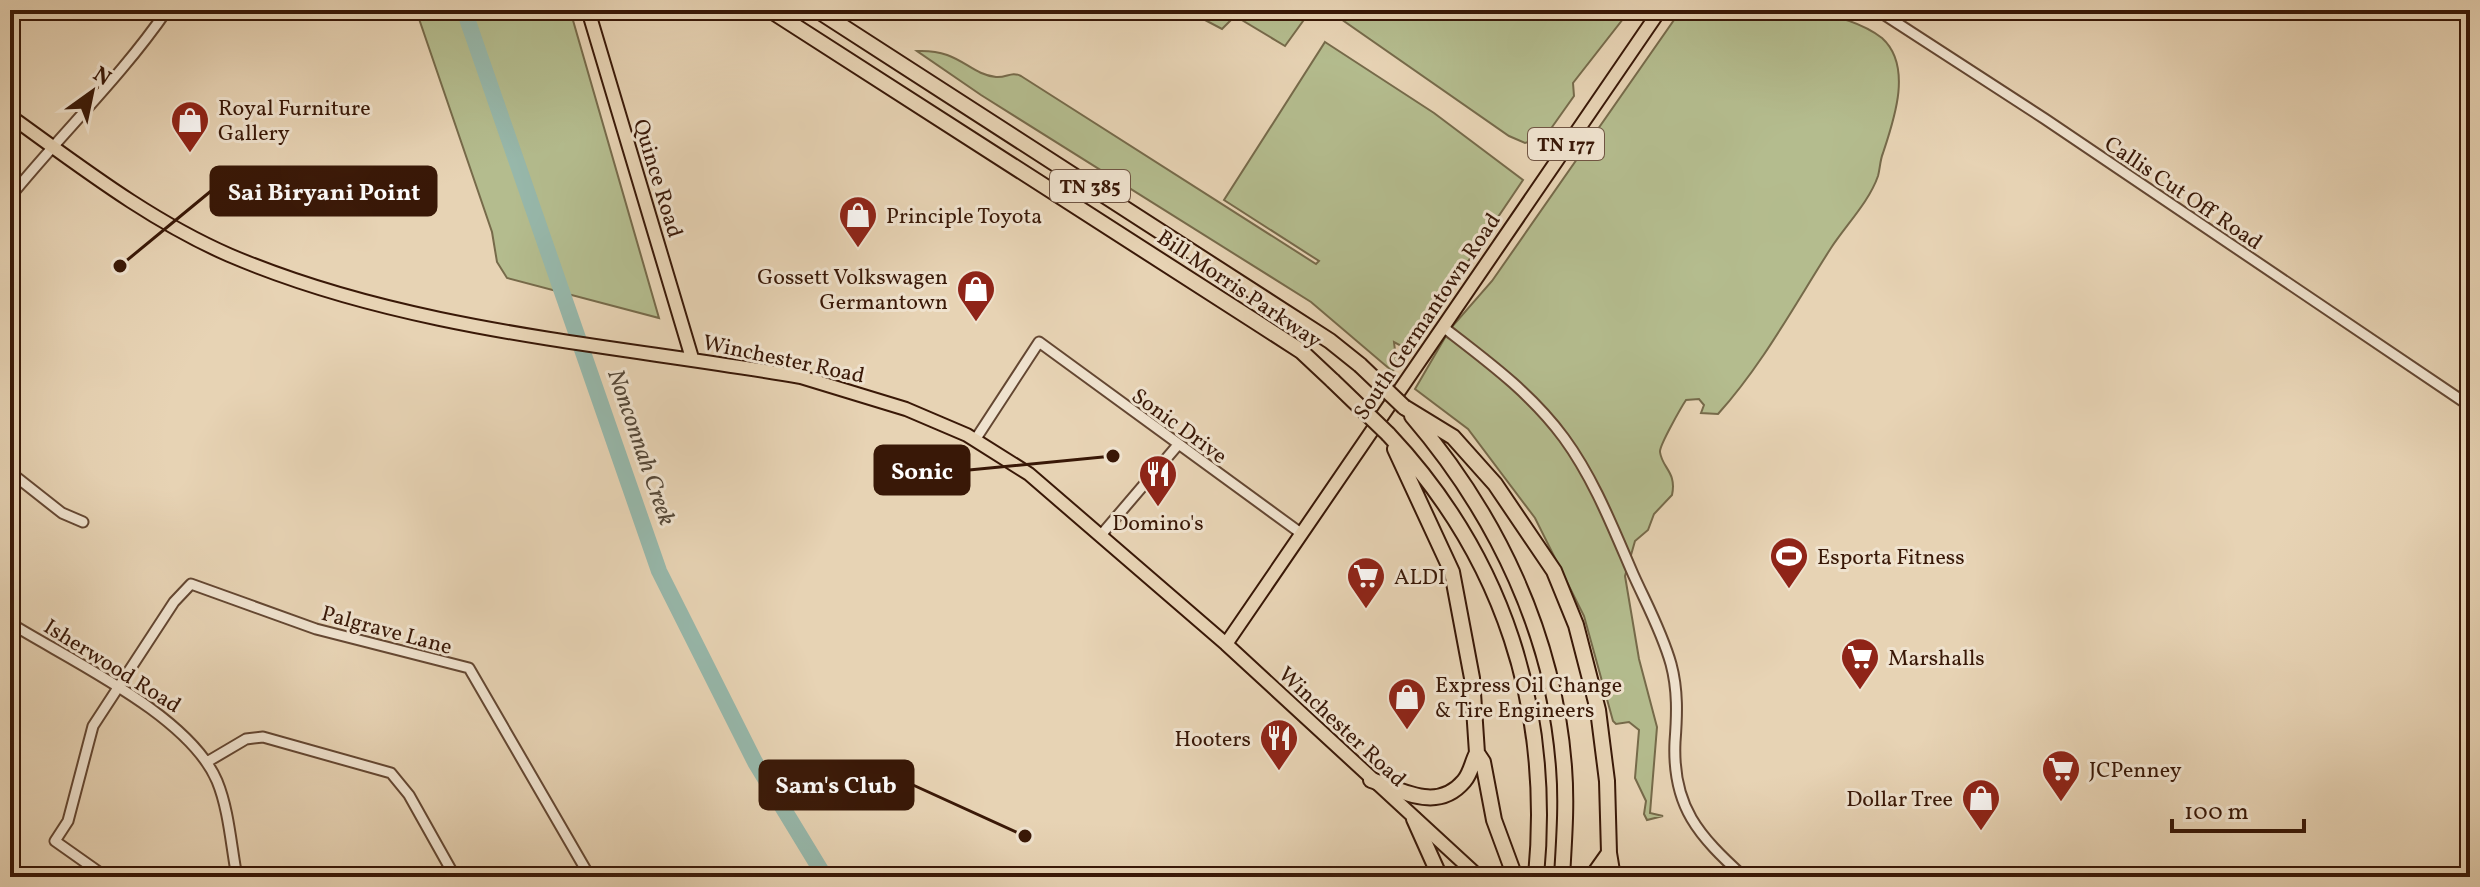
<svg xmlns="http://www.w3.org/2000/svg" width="2480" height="887" font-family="Vollkorn,serif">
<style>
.green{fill:#b4bc8e;stroke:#766a4a;stroke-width:2}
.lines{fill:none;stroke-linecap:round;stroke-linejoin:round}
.river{stroke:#97b8ab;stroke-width:16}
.minor-casing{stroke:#644732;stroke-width:13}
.major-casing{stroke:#391807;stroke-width:16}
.highway-casing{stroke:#391807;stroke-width:18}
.minor{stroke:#efe2ce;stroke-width:9}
.major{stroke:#e7d3b4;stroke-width:12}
.highway{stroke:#e7d3b4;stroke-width:14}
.highway-bridge-casing{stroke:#391807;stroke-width:18;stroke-linecap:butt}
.highway-bridge{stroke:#e7d3b4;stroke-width:14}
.labels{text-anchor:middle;stroke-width:6;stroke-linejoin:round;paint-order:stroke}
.shield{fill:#efe2ce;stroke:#705543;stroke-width:2}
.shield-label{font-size:20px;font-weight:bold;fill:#391807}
.poi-label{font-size:22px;fill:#391807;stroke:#efe2ce;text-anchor:start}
.street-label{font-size:22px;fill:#391807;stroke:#efe2ce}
.water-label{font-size:24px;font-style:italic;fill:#554838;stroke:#efe2ce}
.leader{fill:none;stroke:#391807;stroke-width:3}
.callout-dot{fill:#391807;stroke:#efe2ce;stroke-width:3}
.callout{fill:#391807;stroke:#391807;stroke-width:3}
.callout-label{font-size:24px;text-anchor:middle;font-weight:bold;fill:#fff}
</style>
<rect width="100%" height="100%" fill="#e7d3b4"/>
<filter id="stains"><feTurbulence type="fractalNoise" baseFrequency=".0025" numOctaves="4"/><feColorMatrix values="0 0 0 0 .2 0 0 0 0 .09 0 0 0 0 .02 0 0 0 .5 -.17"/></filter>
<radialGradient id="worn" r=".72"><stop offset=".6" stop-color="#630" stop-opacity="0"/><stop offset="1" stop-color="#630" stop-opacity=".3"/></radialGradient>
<path class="green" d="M416,10h154l89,308 -152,-40 -10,-16 -5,-30z
M1186,10h125l-26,36 -50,-30 -13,13z
M1328,10h302l-57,73 1,13 -29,41 -20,6 -16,-7z
M1681,10c62,0 151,-10 201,28 31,28 12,82 1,115 -3,7 -3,16 -5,23 -9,26 -32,49 -47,72 -36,56 -68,116 -113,166l-17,-1 3,-8 -5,-6 -13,1c-4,6 -27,46 -26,52 2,16 17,20 12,43l-18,19 -6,16 -13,11 -10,35 14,83 18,68 -7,86 13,3 -16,4 -3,-6 2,-13 -11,-23 4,-48 -10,-8 -13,2 -3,-3 -29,-105 -49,-98 -67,-89 -53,-40 35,-60 42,-48z
M1325,42l109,71 89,67 -112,166 -4,3 -13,-7 3,25 -5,4 -81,-69 -330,-207 -64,-44c43,-2 51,23 79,26 11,1 15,-6 25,-1l295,188 3,-3 -95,-61z"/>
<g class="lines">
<path class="river" d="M464,10l195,561 96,191 70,115"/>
<defs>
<path id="minor" d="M1877,10l168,109 425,287
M10,197c51,-63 111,-120 157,-187
M1443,327c44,34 88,66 121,111 30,41 49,90 69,136 13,29 29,58 38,90 7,26 6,51 4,78 -3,65 24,94 69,135
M975,440l64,-98 263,192
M10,472l52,41 21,9
M1101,535l76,-89
M10,623c61,38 179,92 207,158 12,29 14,65 20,96
M207,762l39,-23 17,-2 128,36 18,22 46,82
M106,877l-51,-36 13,-20 25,-95 81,-124 17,-18 125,45 153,39 121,209
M243,877l40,-4 22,4"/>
<path id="major" d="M588,10l104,348
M10,116c71,51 139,104 219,139 180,77 381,89 572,122l105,32 61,26 62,39 197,170 253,233
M1226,644l434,-634"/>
<path id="highway" d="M770,10l486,312 45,29 32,30
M817,10l513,331 30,24
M1404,407l49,30 42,47 59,87 22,54 22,85 9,71 2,72 -17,24
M1412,416c85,99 142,219 152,351 3,37 0,74 -2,110
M1388,434c116,123 164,275 148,443
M1395,449l57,123 20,106 5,75 6,9 11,58 21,57
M1371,780c31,10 66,33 93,1 7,-8 8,-19 13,-28
M1414,819l26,58
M1609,853l4,24"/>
</defs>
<use href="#minor" class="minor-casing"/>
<use href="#major" class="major-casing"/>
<use href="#highway" class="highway-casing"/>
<use href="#minor" class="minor"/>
<use href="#major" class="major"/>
<use href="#highway" class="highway"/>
<defs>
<path id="highway-bridge" d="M1360,365l44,42
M1333,381l55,53"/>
</defs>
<use href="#highway-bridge" class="highway-bridge-casing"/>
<use href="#highway-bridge" class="highway-bridge"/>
</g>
<defs>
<symbol id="shop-pin" viewBox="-11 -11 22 30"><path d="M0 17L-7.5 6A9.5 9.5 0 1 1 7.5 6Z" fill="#8f2418" stroke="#efe2ce"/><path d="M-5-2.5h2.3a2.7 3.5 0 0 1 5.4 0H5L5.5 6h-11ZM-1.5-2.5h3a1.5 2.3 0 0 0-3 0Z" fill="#fff"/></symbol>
<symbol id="restaurant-pin" viewBox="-11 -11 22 30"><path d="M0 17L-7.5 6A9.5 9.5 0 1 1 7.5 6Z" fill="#8f2418" stroke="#efe2ce"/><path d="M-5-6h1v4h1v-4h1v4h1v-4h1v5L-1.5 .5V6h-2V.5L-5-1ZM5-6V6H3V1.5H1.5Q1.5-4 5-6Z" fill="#fff"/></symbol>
<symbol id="stadium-pin" viewBox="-11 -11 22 30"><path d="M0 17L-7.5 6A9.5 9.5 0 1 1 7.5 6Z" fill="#8f2418" stroke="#efe2ce"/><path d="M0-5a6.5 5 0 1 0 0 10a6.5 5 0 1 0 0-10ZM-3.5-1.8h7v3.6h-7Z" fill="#fff"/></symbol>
<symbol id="supermarket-pin" viewBox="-11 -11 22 30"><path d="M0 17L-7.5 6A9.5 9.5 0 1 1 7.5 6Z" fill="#8f2418" stroke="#efe2ce"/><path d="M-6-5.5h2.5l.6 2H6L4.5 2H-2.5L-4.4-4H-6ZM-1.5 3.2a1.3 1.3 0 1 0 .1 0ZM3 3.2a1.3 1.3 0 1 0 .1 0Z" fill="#fff"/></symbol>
</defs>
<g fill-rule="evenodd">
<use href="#shop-pin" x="168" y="98" width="44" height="60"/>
<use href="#shop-pin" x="836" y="193" width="44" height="60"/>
<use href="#shop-pin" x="954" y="267" width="44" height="60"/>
<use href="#restaurant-pin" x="1136" y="452" width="44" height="60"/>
<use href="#stadium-pin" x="1767" y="534" width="44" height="60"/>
<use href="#supermarket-pin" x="1344" y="554" width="44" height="60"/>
<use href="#supermarket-pin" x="1838" y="635" width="44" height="60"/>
<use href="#shop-pin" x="1385" y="675" width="44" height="60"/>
<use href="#restaurant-pin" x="1257" y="716" width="44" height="60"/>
<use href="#supermarket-pin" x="2039" y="747" width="44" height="60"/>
<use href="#shop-pin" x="1959" y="776" width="44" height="60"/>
</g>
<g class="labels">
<g class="shield">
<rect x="1528" y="128" width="76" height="32" rx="6"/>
<rect x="1050" y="170" width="80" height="32" rx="6"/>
</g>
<g class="shield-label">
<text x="1566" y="151">TN 177</text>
<text x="1090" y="193">TN 385</text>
</g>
<g class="poi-label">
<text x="218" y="115">Royal Furniture<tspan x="218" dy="25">Gallery</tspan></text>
<text x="886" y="223">Principle Toyota</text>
<text x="948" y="284" text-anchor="end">Gossett Volkswagen<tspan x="948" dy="25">Germantown</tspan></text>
<text x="1158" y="530" text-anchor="middle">Domino's</text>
<text x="1817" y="564">Esporta Fitness</text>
<text x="1394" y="584">ALDI</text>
<text x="1888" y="665">Marshalls</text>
<text x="1435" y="692">Express Oil Change<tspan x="1435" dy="25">&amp; Tire Engineers</tspan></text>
<text x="1251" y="746" text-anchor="end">Hooters</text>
<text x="2089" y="777">JCPenney</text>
<text x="1953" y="806" text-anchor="end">Dollar Tree</text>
</g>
<g class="street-label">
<text transform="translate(659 178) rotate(73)" y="8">Quince Road</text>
<text transform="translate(2184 192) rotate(34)" y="8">Callis Cut Off Road</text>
<text transform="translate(1240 288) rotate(34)" y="8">Bill Morris Parkway</text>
<text transform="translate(1426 316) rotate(-56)" y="8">South Germantown Road</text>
<text transform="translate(784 358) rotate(12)" y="8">Winchester Road</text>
<text transform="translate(1180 425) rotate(36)" y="8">Sonic Drive</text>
<text transform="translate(387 629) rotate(15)" y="8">Palgrave Lane</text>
<text transform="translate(113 665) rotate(32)" y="8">Isherwood Road</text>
<text transform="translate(1343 726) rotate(43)" y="8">Winchester Road</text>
</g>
<g class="water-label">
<text transform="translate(642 447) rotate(71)" y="8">Nonconnah Creek</text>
</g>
</g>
<path class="leader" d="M120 266L211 191M1113 456L969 470M1025 836L913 785"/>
<g class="callout-dot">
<circle cx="120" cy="266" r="8"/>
<circle cx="1113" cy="456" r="8"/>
<circle cx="1025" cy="836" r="8"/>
</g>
<g class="callout">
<rect x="211" y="167" width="225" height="48" rx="8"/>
<rect x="875" y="446" width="94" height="48" rx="8"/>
<rect x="760" y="761" width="153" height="48" rx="8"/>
</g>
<g class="callout-label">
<text x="324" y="200">Sai Biryani Point</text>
<text x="922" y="479">Sonic</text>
<text x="836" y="793">Sam's Club</text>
</g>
<rect width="2480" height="887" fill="none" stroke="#e7d3b4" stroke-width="40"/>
<rect x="12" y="12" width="2456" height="863" fill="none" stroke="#391807" stroke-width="4"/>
<rect x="20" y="20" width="2440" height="847" fill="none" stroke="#391807" stroke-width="2"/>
<g transform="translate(92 92) rotate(33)" stroke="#efe2ce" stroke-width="6" paint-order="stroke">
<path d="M0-6L14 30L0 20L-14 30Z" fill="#391807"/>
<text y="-12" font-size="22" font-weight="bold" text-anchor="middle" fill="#391807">N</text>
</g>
<path d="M2172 819v12h132v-12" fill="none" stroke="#391807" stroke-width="4"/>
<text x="2184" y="819" font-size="24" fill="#391807" stroke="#efe2ce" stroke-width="6" paint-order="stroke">100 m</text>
<rect width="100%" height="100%" filter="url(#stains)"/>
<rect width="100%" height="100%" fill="url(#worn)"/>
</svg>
